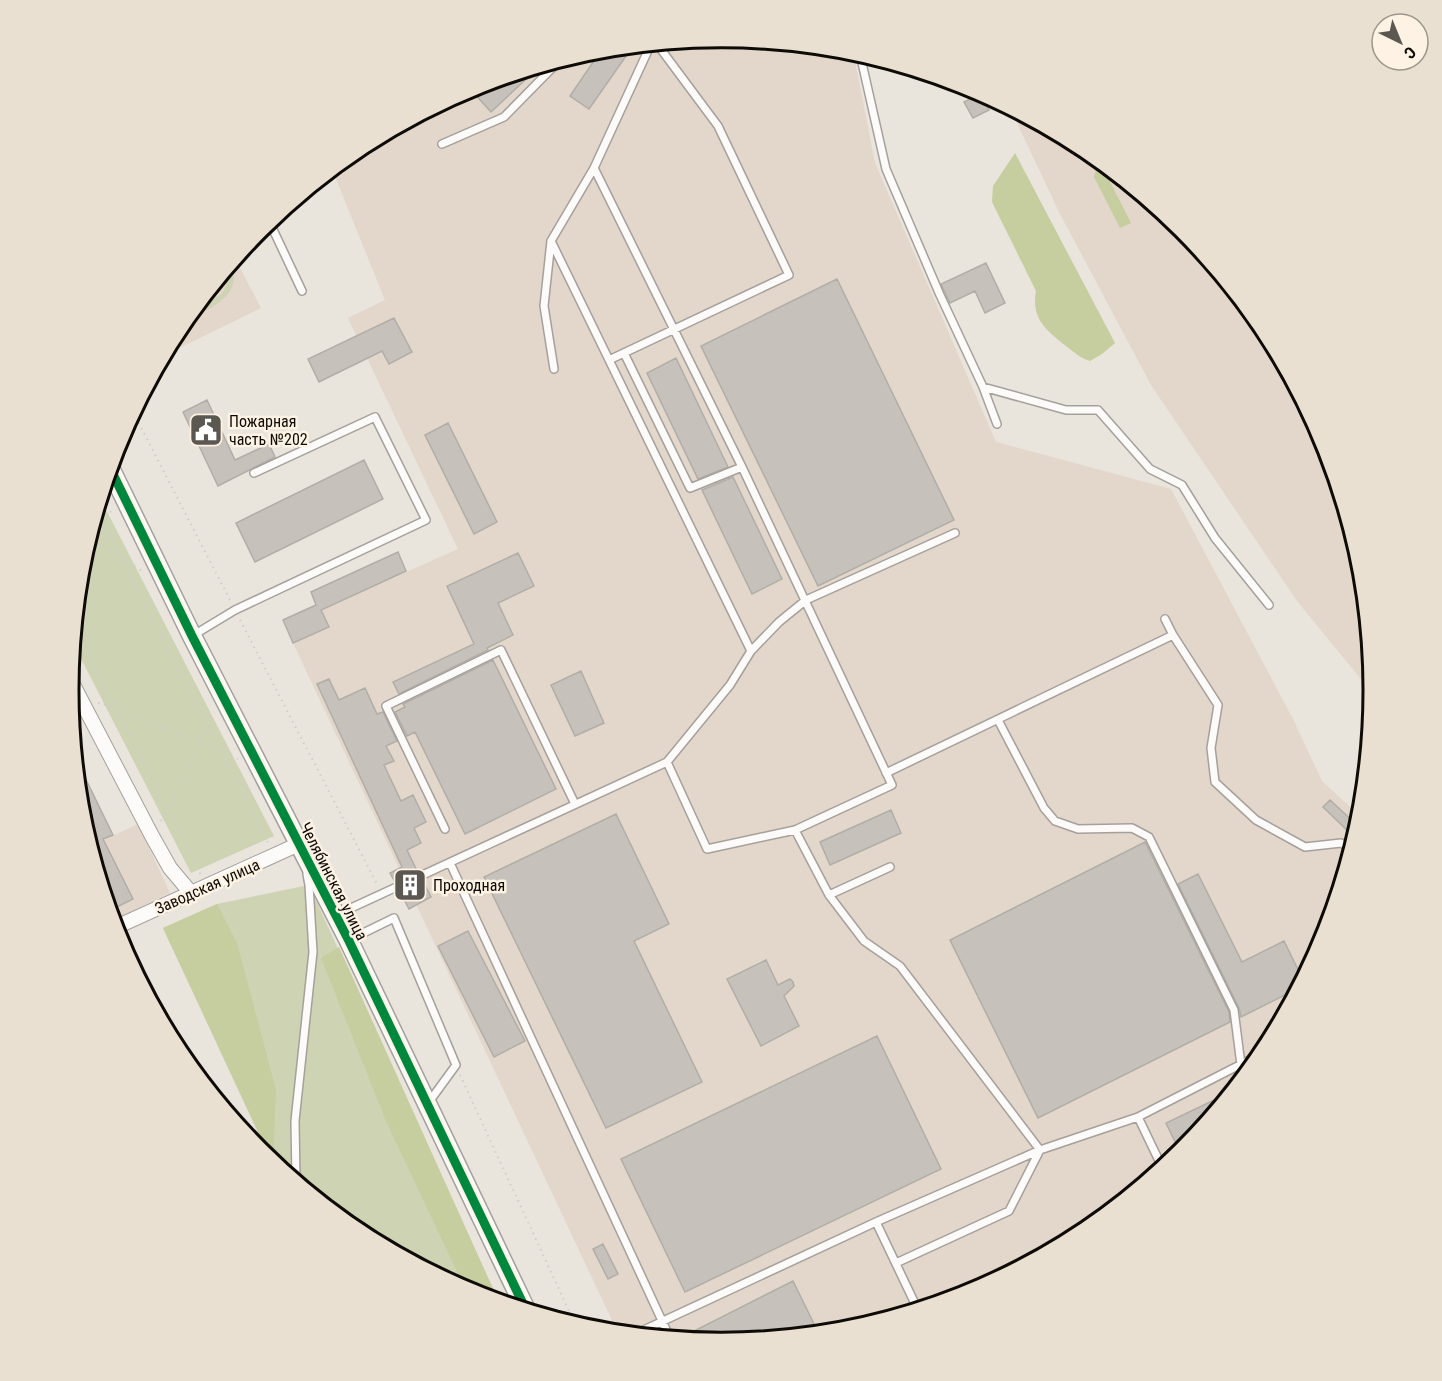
<svg xmlns="http://www.w3.org/2000/svg" width="1442" height="1381" font-family="'Roboto Condensed',sans-serif">
<style>
.built{fill:#e2d7ca}
.green{fill:#ced3b3}
.forest{fill:#c6cd9e}
.building{fill:#c6c1bb;stroke:#b1ada7;stroke-width:1.5}
.lines{fill:none;stroke-linecap:round;stroke-linejoin:round}
.lane-casing{stroke:#a5a09b;stroke-width:10}
.street-casing{stroke:#a5a09b;stroke-width:16}
.secondary-casing{stroke:#a5a09b;stroke-width:21}
.path{stroke:#d0cecc;stroke-width:2;stroke-dasharray:1.5 4.5;stroke-linecap:butt}
.lane{stroke:#fcfbfa;stroke-width:7}
.street{stroke:#fcfbfa;stroke-width:14}
.secondary{stroke:#fcfbfa;stroke-width:18}
.cycleway-casing{stroke:#fdf2e3;stroke-width:13}
.cycleway{stroke:#00873e;stroke-width:9}
.labels{text-anchor:middle;stroke-width:5;stroke-linejoin:round;paint-order:stroke}
.poi-label{font-size:16px;fill:#0e0b06;stroke:#fdf2e3;text-anchor:start}
.street-label{font-size:16px;fill:#0e0b06;stroke:#fdf2e3}
.rim{fill:none;stroke:#0e0b06;stroke-width:3}
</style>
<rect width="100%" height="100%" fill="#e9e4dc"/>
<path class="built" d="M721,38l132,13 22,112 121,279 175,47 122,230 29,62 39,36 -37,124 -60,113 -82,98 -99,82 -112,60 -123,37 -127,12 -103,-10 -325,-690 35,-16 -7,-17 137,-61 -110,-231 37,-18 -53,-131 27,-22 112,-60 123,-37z
M1010,108l74,40 99,81 81,99 60,113 38,122 12,132 -77,-94 -146,-216 -91,-171z
M235,258l26,50 -98,48 15,-29z
M138,824l32,69 -58,28 -23,-74z"/>
<path class="green" d="M231,263c13,36 -22,45 -48,58 3,-3 6,-8 10,-11 17,-13 39,-10 32,-40z
M100,498l174,338 -83,37 -118,-230 8,-80z
M309,885l190,417 -28,-8 -113,-61 -86,-70 -109,-235 54,-24z"/>
<path class="forest" d="M1015,153l100,190 -13,11 -12,7c-10,-3 -16,-9 -24,-15 -20,-16 -35,-27 -30,-55l-44,-89 1,-16z
M1096,168l9,4 26,51 -11,5 -26,-51z
M217,904l20,39 39,147 -3,73 -110,-235z
M339,947l160,355 -33,-11 -80,-170 -65,-163z"/>
<path class="building" d="M633,46l-44,63 -19,-13 32,-47z
M539,67l-48,45 -22,-24 2,-1z
M980,94l9,16 -16,8 -9,-16z
M986,263l19,40 -20,10 -10,-22 -25,12 -9,-19z
M837,279l117,241 -136,66 -117,-240z
M394,318l18,34 -23,12 -7,-13 -63,31 -11,-23z
M676,358l52,109 -30,12 -51,-106z
M207,400l28,60 34,-16 6,13 -57,29 -35,-74z
M448,423l49,99 -23,12 -49,-99z
M364,460l19,39 -128,63 -19,-39z
M733,477l49,102 -30,15 -50,-104z
M398,552l8,19 -85,39 8,17 -36,16 -10,-23 33,-15 -5,-13z
M518,553l16,33 -36,17 15,32 -26,13 1,2 -89,44 -6,-12 81,-38 -27,-58z
M493,660l63,129 -91,45 -50,-102 -8,4 -12,-24 10,-5 -2,-3z
M581,671l23,52 -29,13 -24,-51z
M329,679l10,21 26,-12 12,26 6,-2 14,29 -11,5 8,15 -10,4 17,36 12,-6 13,27 -12,6 7,15 -14,7 10,21 -22,11 -5,-9 12,-6 -85,-183z
M76,759l37,76 -10,4 30,60 -24,12 -29,-93z
M1330,800l29,27 -4,11 -32,-31z
M891,810l10,23 -71,32 -10,-23z
M616,814l53,110 -35,17 68,141 -96,46 -122,-251z
M1145,842l84,170 1,10 -192,96 -88,-178z
M1198,874l44,88 42,-21 19,39 -4,8 -58,29 -2,-9 -61,-124z
M423,881l8,16 -22,12 -9,-17z
M468,931l57,110 -31,16 -56,-111z
M766,960l12,25 12,-6 3,3 1,4 -10,10 15,30 -38,20 -34,-67z
M877,1036l64,133 -256,123 -64,-133z
M1233,1091l-51,61 -1,2 -15,-31z
M603,1244l15,30 -10,5 -15,-30z
M793,1281l26,53 -98,9 -25,-2 -4,-9z"/>
<g class="lines">
<defs>
<path id="lane" d="M860,54l26,115 54,126 43,92
M442,144l62,-27 56,-57
M269,221l33,70
M551,241l200,410
M624,353l66,135 52,-21
M609,360l180,-85 -71,-149 -61,-82
M554,369l-10,-63 7,-65 43,-73
M997,424l-14,-37 83,23h32l52,59 32,16 33,53 54,67
M1173,635l45,70 -7,43 4,34 41,38 49,27 36,-4 11,6
M192,636l43,-26 191,-90 -51,-103 -121,56
M998,720l46,88 11,13 23,8 54,-1 17,9 85,173 7,55
M667,762l63,-77 21,-34 28,-29 27,-22 149,-67
M886,773l287,-138 -8,-16
M445,829l-59,-123 115,-56 74,154
M795,830l34,65 35,46 36,25 140,184 -31,61 -113,52
M450,863l220,475
M829,895l61,-28
M336,915l331,-153 40,87 88,-19 97,-45 -150,-318 -148,-299 57,-124
M116,927l6,22
M349,940l45,-22 62,147 -27,37
M1138,1117l25,52
M296,1182l-1,-61 18,-169 -4,-67 -2,-11
M876,1222l42,88
M633,1335l243,-113 164,-72 98,-33 127,-65"/>
<path id="street" d="M69,677l83,159 18,32 21,25
M114,928l185,-84"/>
<path id="secondary" d="M110,468l82,168 157,305 177,369"/>
</defs>
<use href="#lane" class="lane-casing"/>
<use href="#street" class="street-casing"/>
<use href="#secondary" class="secondary-casing"/>
<path class="path" d="M133,412l98,190
M97,510l171,333
M88,539l54,32
M240,620l137,264
M74,627l127,248
M72,646l10,-5 14,-97 16,-35
M98,703l17,4 123,52
M161,821l53,-108
M460,1075l116,251"/>
<use href="#lane" class="lane"/>
<use href="#street" class="street"/>
<use href="#secondary" class="secondary"/>
<defs>
<path id="cycleway" d="M110,468l82,168 157,305 177,369"/>
</defs>
<use href="#cycleway" class="cycleway-casing"/>
<use href="#cycleway" class="cycleway"/>
</g>
<defs>
<symbol id="civic-square" viewBox="-11 -11 22 22"><rect x="-9" y="-9" width="18" height="18" rx="4" fill="#5b5751" stroke="#fdf2e3"/><path d="M-.6-6.5H3V-4.5H.6V-3L4-1V1h2V6H-6V1h2V-1L-.6-3ZM-1.2 2.5V6h2.4V2.5Z" fill="#fff"/></symbol>
<symbol id="building-square" viewBox="-11 -11 22 22"><rect x="-9" y="-9" width="18" height="18" rx="4" fill="#5b5751" stroke="#fdf2e3"/><path d="M-4-6H4V6H1V3H-1V6H-4ZM-2.5-4.3h1.7v1.8h-1.7ZM.8-4.3h1.7v1.8H.8ZM-2.5-1h1.7V.8h-1.7ZM.8-1h1.7V.8H.8Z" fill="#fff"/></symbol>
</defs>
<g fill-rule="evenodd">
<use href="#civic-square" x="187" y="411" width="38" height="38"/>
<use href="#building-square" x="391" y="866" width="38" height="38"/>
</g>
<g class="labels">
<g class="poi-label">
<text x="229" y="427">Пожарная<tspan x="229" dy="18">часть №202</tspan></text>
<text x="433" y="891">Проходная</text>
</g>
<g class="street-label">
<text transform="translate(334 881) rotate(63)" y="6">Челябинская улица</text>
<text transform="translate(207 886) rotate(-24)" y="6">Заводская улица</text>
</g>
</g>
<path d="M0 0H1442V1381H0ZM79 690a642 642 0 1 1 1284 0a642 642 0 1 1-1284 0Z" fill="#eae0d1" fill-rule="evenodd"/>
<path class="rim" d="M79 690a642 642 0 1 1 1284 0a642 642 0 1 1-1284 0Z"/>
<g transform="translate(1400 42) rotate(137)"><circle r="28" fill="#fdf2e3" stroke="#9d968b" stroke-width="1.5"/>
<path d="M0-4.5L10 22L0 15L-10 22Z" fill="#5b5751"/>
<text y="-9" font-size="16" font-weight="bold" text-anchor="middle" fill="#0e0b06">С</text>
</g>
</svg>
